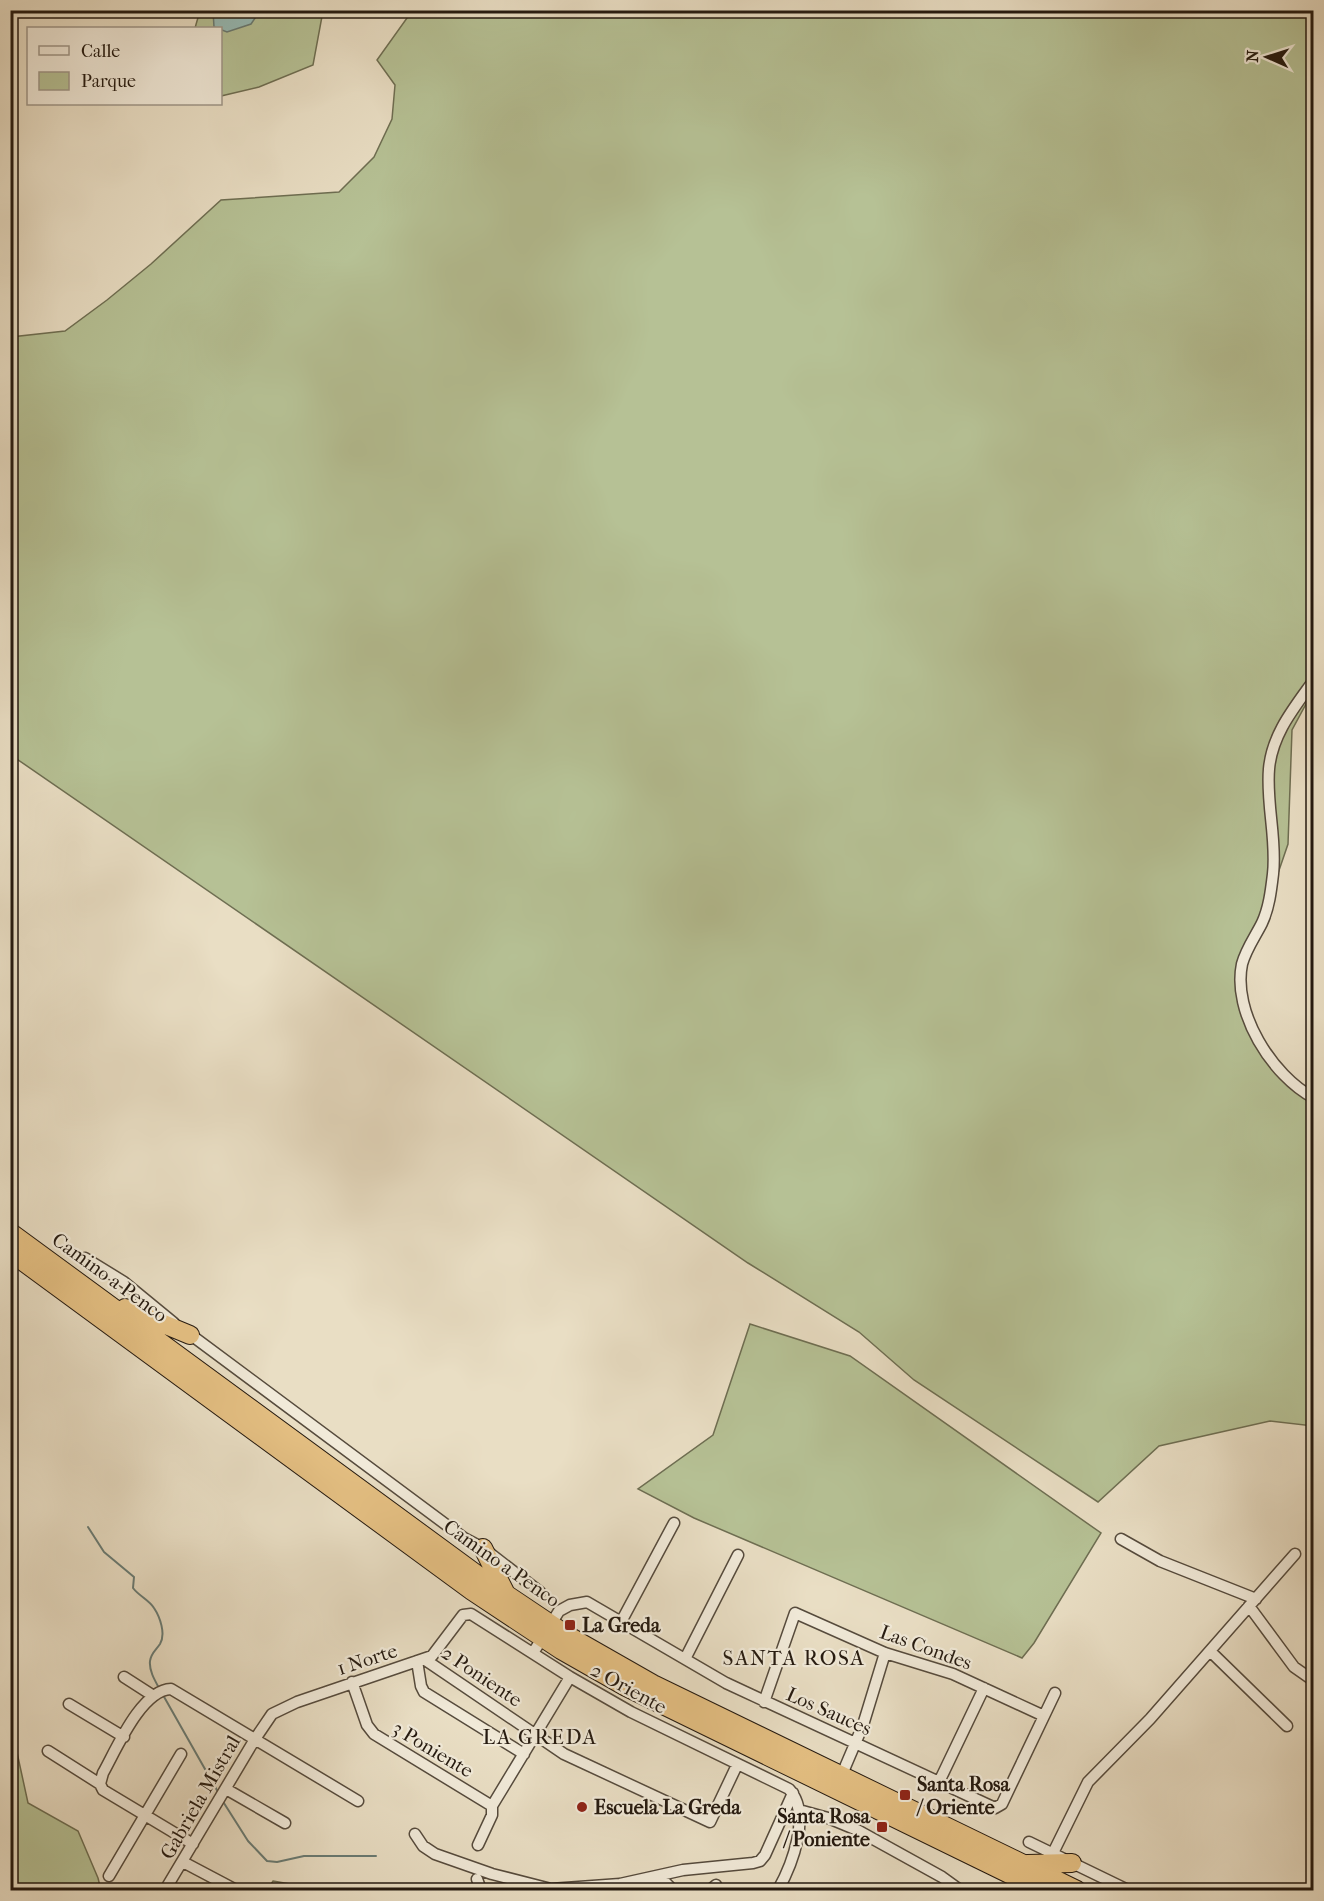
<svg xmlns="http://www.w3.org/2000/svg" width="1324" height="1901" font-family="'IM FELL French Canon',serif">
<style>
.green{fill:#b6c195;stroke:#6e6e52;stroke-width:1.5}
.water{fill:#97bcb7;stroke:#697b74;stroke-width:1.5}
.lines{fill:none;stroke-linecap:round;stroke-linejoin:round}
.stream{stroke:#697b74;stroke-width:2}
.street-casing{stroke:#564b3d;stroke-width:13}
.highway-casing{stroke:#251a10;stroke-width:20}
.street{stroke:#f1ead9;stroke-width:10}
.highway{stroke:#e4bf82;stroke-width:18}
.poi-dot{fill:#8f2418;stroke:#f1ead9;stroke-width:2}
.labels{text-anchor:middle;stroke-width:4.5;stroke-linejoin:round;paint-order:stroke}
.street-label{font-size:20px;fill:#251a10;stroke:#f1ead9}
.poi-label{font-size:20px;font-weight:bold;fill:#251a10;stroke:#f1ead9;text-anchor:start}
.neighbourhood-label{font-size:21px;letter-spacing:1.5px;fill:#251a10;stroke:#f1ead9}
</style>
<rect width="100%" height="100%" fill="#e9dec4"/>
<filter id="stains"><feTurbulence type="fractalNoise" baseFrequency=".00333" numOctaves="4"/><feColorMatrix values="0 0 0 0 .2 0 0 0 0 .09 0 0 0 0 .02 0 0 0 .5 -.17"/></filter>
<radialGradient id="worn" r=".72"><stop offset=".6" stop-color="#630" stop-opacity="0"/><stop offset="1" stop-color="#630" stop-opacity=".3"/></radialGradient>
<path class="green" d="M201,11h122l-10,54 -54,22 -38,9 -1,-68h-25l4,-14z
M412,11h901v680l-21,39 -4,114 -45,132 1,27 22,48 47,50v325l-43,-5 -111,25 -61,56 -184,-122 -55,-48 -111,-69 -737,-508v-418l54,-6 42,-31 44,-36 70,-64 118,-8 35,-35 18,-38 3,-34 -18,-25z
M750,1324l100,32 251,177 -67,110 -12,15 -328,-140 -56,-29 75,-54z
M13,1734l15,69 50,28 20,47 3,12h-90l-1,-155z
M273,1881l51,9h-57z"/>
<path class="water" d="M213,11v-1l47,1 -9,13 -24,8 -13,-5z"/>
<g class="lines">
<path class="stream" d="M88,1527l16,25 30,25 -1,11c6,8 16,12 21,20 6,9 12,26 6,36 -4,6 -9,9 -10,17 -1,9 4,18 9,27
M163,1695l55,97
M222,1800l26,41 19,20 10,1 27,-6h72"/>
<defs>
<path id="street" d="M1314,680c-20,28 -42,54 -45,89 -3,35 8,70 4,105 -2,17 -4,34 -11,49 -7,14 -16,26 -20,41 -10,48 30,112 72,134
M85,1258l39,24 50,41
M187,1332l277,206 19,10 57,44
M1121,1539l39,22 96,38
M1249,1606l45,61 20,14
M621,1622l53,-99
M1210,1651l77,75
M533,1653l26,-42 11,-6 17,-3 139,81 269,125 7,-4 53,-111
M424,1659l140,95 146,68 27,-57
M685,1659l53,-104
M417,1661l4,25 3,6 100,62
M124,1677l28,18
M352,1682l15,43 7,9 118,72
M764,1702l31,-89 90,40 68,21 91,42
M69,1704l55,33
M48,1751l52,33 3,6 90,54
M840,1779l23,-54 22,-72
M939,1782l45,-94
M100,1784l3,-11c13,-23 38,-83 68,-84l187,112
M226,1789l59,34
M799,1810l29,8 29,12 85,47 18,13
M415,1834l8,12 12,8 57,20 59,15 69,-5 63,-14 70,-7 7,-2 5,-6 28,-62
M1029,1842l99,48
M478,1845l14,-30v-9l78,-129
M1053,1853l35,-71 62,-63 145,-165
M183,1862l53,28
M109,1876l72,-122
M477,1879l4,11
M165,1890l90,-151 17,-25 25,-12 135,-46 31,-41 8,-1 99,63 61,35 158,77c23,25 3,76 -11,101
M642,1890l24,-7 7,7
M710,1890l6,-5
M1014,1890l4,-11"/>
<path id="highway" d="M10,1232l469,344 88,59 86,49 424,206
M10,1252l462,339 89,59 65,37 416,203
M125,1308l65,27
M483,1548l23,46
M1027,1864l45,-1"/>
</defs>
<use href="#street" class="street-casing"/>
<use href="#highway" class="highway-casing"/>
<use href="#street" class="street"/>
<use href="#highway" class="highway"/>
</g>
<g class="poi-dot">
<rect x="564" y="1619" width="12" height="12" rx="3"/>
<rect x="899" y="1789" width="12" height="12" rx="3"/>
<circle cx="582" cy="1807" r="6"/>
<rect x="876" y="1821" width="12" height="12" rx="3"/>
</g>
<g class="labels">
<g class="street-label">
<text transform="translate(110 1277) rotate(36)" y="7">Camino a Penco</text>
<text transform="translate(502 1563) rotate(35)" y="7">Camino a Penco</text>
<text transform="translate(926 1647) rotate(20)" y="7">Las Condes</text>
<text transform="translate(367 1659) rotate(-18)" y="7">1 Norte</text>
<text transform="translate(482 1676) rotate(34)" y="7">2 Poniente</text>
<text transform="translate(629 1688) rotate(29)" y="7">2 Oriente</text>
<text transform="translate(829 1711) rotate(24)" y="7">Los Sauces</text>
<text transform="translate(433 1749) rotate(31)" y="7">3 Poniente</text>
<text transform="translate(200 1797) rotate(-60)" y="7">Gabriela Mistral</text>
</g>
<g class="poi-label">
<text x="582" y="1632">La Greda</text>
<text x="917" y="1791">Santa Rosa<tspan x="917" dy="23">/ Oriente</tspan></text>
<text x="594" y="1814">Escuela La Greda</text>
<text x="870" y="1823" text-anchor="end">Santa Rosa<tspan x="870" dy="23">/ Poniente</tspan></text>
</g>
<g class="neighbourhood-label">
<text x="794" y="1665">SANTA ROSA</text>
<text x="540" y="1744">LA GREDA</text>
</g>
</g>
<rect width="1324" height="1901" fill="none" stroke="#e9dec4" stroke-width="36"/>
<rect x="12" y="12" width="1300" height="1877" fill="none" stroke="#251a10" stroke-width="3"/>
<rect x="18" y="18" width="1288" height="1865" fill="none" stroke="#251a10" stroke-width="1.5"/>
<rect x="27" y="27" width="195" height="78" fill="#f1ead9" stroke="#9f9789" stroke-width="1.5"/>
<rect x="39" y="46" width="30" height="9" fill="#f1ead9" stroke="#9f9789" stroke-width="1.5"/>
<text x="81" y="57" font-size="18" fill="#251a10">Calle</text>
<rect x="39" y="72" width="30" height="18" fill="#b6c195" stroke="#9f9789" stroke-width="1.5"/>
<text x="81" y="87" font-size="18" fill="#251a10">Parque</text>
<g transform="translate(1267 57) rotate(273)" stroke="#f1ead9" stroke-width="4.5" paint-order="stroke">
<path d="M0-4.5L10 22L0 15L-10 22Z" fill="#251a10"/>
<text y="-9" font-size="16" font-weight="bold" text-anchor="middle" fill="#251a10">N</text>
</g>
<rect width="100%" height="100%" filter="url(#stains)"/>
<rect width="100%" height="100%" fill="url(#worn)"/>
</svg>
